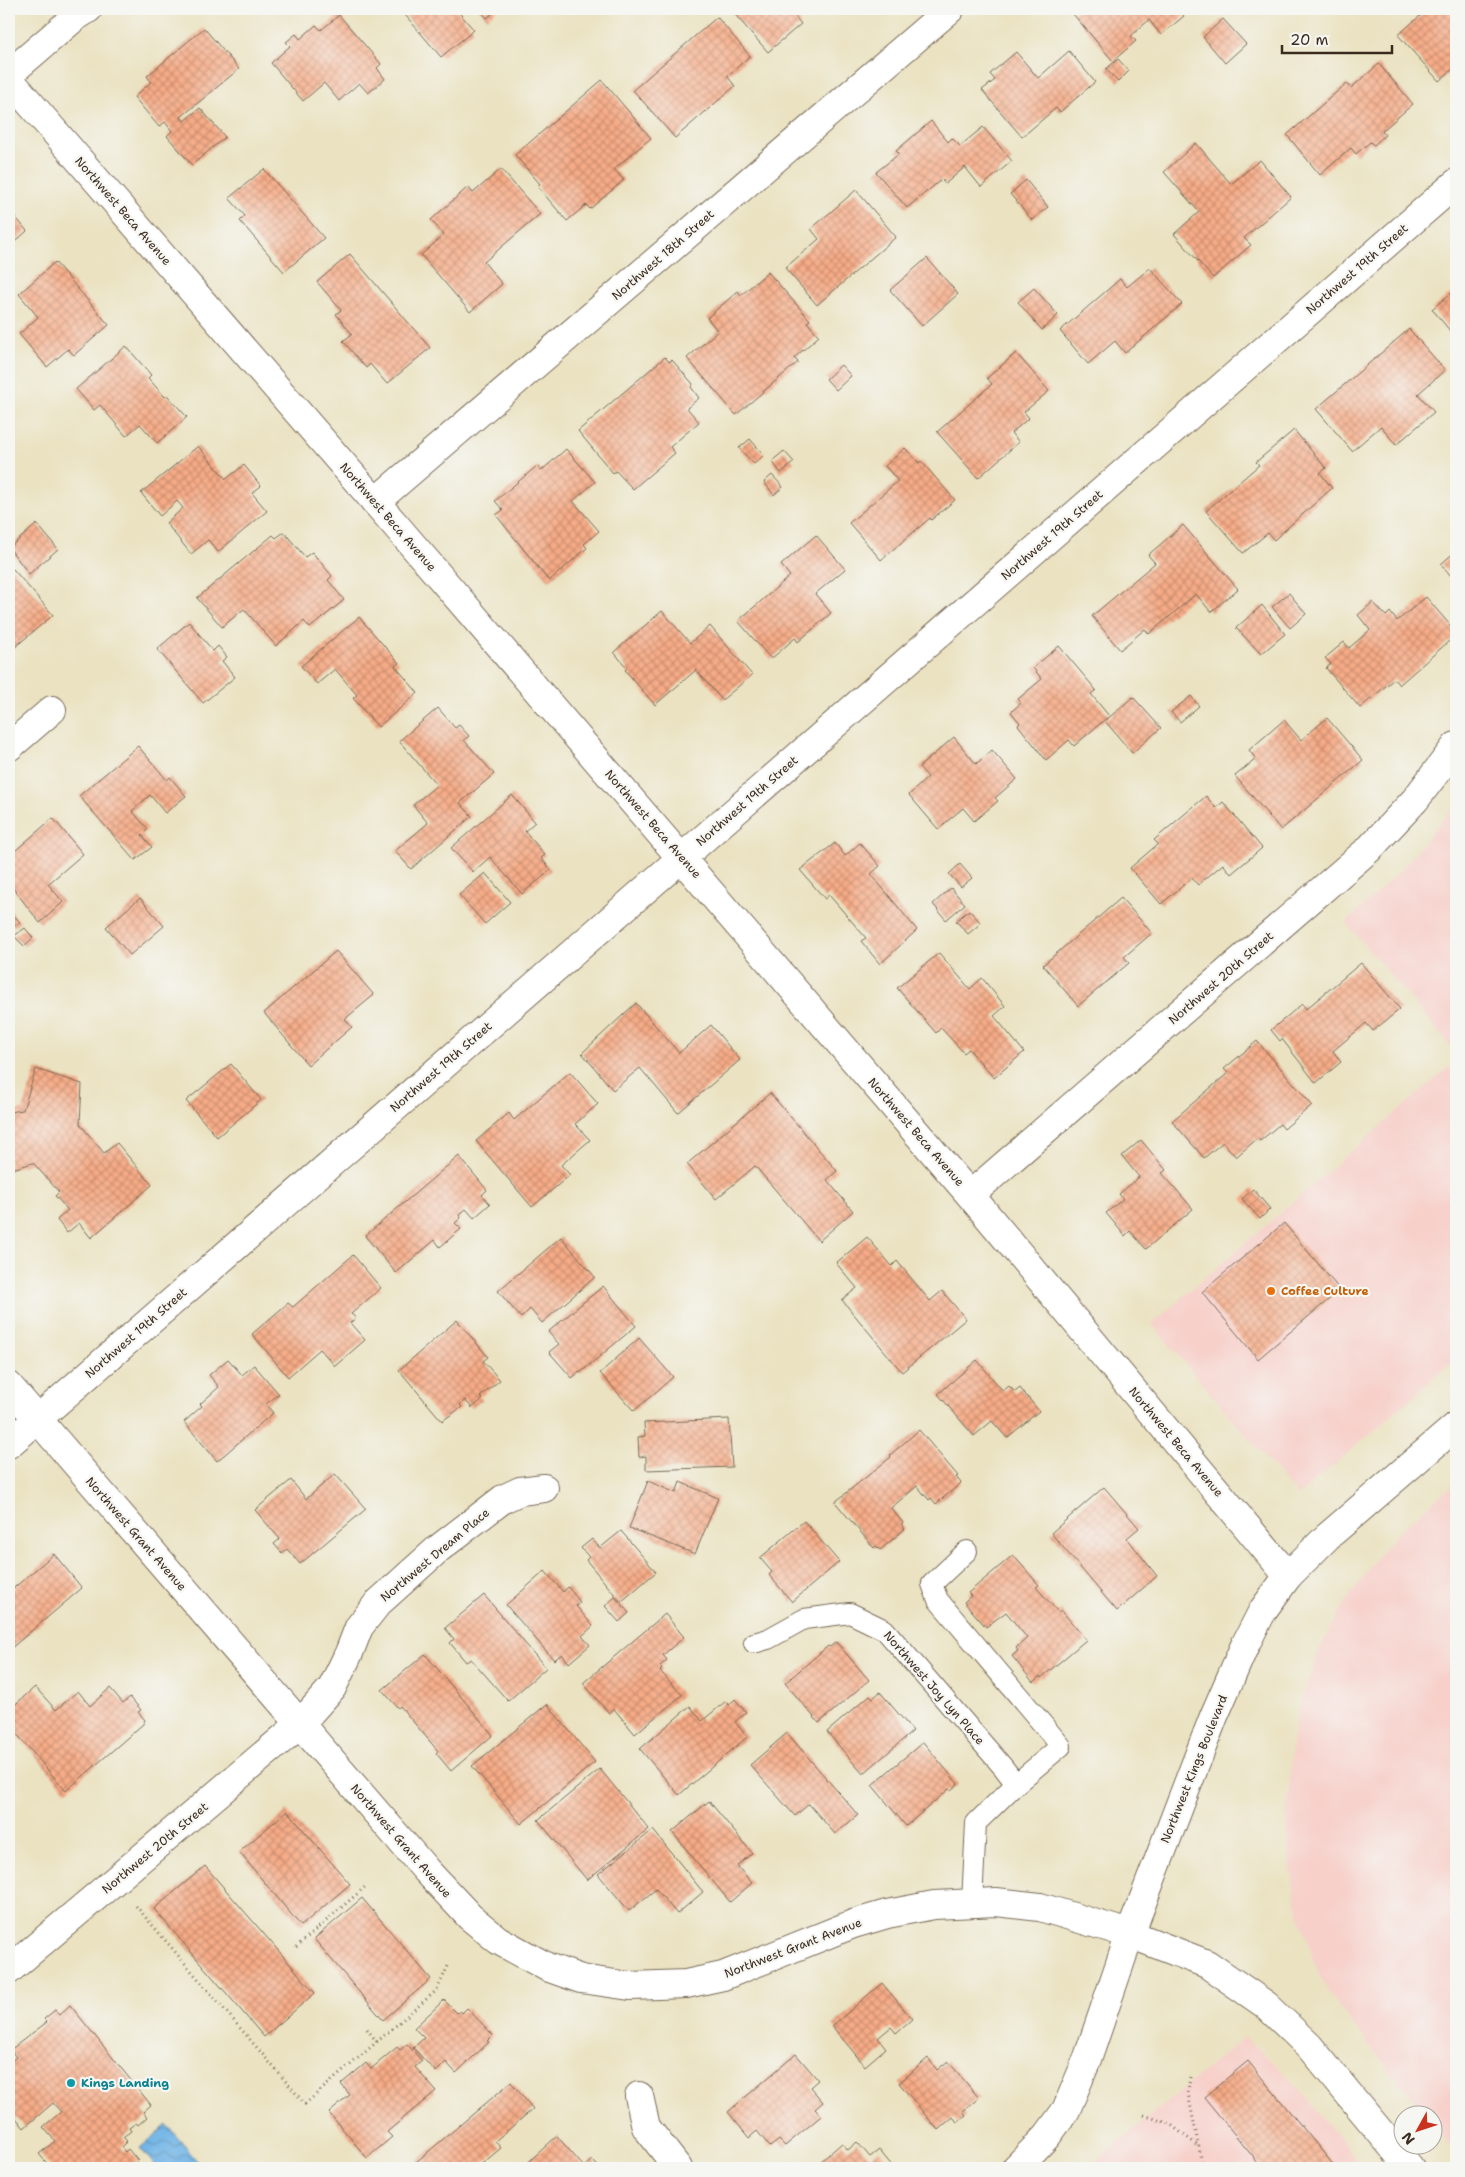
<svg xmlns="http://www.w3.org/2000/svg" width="1465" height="2177" font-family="'Shantell Sans',sans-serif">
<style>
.built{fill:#f7d0ca}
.water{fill:url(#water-waves);stroke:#556f82}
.building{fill:url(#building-cross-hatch)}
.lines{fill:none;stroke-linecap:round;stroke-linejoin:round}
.lane-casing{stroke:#786a57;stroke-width:22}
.street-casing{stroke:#786a57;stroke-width:30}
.secondary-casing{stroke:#786a57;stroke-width:30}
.path{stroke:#786a57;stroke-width:3;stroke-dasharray:1 4;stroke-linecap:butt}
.lane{stroke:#fff;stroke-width:20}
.street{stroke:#fff;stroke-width:28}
.secondary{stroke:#fff;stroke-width:28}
.food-dot{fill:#e8710a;stroke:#f6f6f2;stroke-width:2}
.culture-dot{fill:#0f9aa8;stroke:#f6f6f2;stroke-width:2}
.labels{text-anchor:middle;stroke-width:4.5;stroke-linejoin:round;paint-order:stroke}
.street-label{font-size:12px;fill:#3b2a1e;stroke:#f6f6f2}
.food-label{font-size:12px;font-weight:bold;fill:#c56008;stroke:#f6f6f2;text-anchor:start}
.culture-label{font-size:12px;font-weight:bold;fill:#0d838f;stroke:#f6f6f2;text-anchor:start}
</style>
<defs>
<pattern id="water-waves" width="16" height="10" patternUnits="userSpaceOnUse" patternTransform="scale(1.25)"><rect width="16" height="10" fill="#6fb4e6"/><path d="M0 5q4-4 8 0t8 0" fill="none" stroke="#5c93ba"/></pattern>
<pattern id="building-cross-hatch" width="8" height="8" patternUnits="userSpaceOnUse" patternTransform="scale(1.25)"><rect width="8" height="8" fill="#f7ac87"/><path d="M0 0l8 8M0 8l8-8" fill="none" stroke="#c98c6e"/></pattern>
</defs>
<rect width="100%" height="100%" fill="#f6f6f2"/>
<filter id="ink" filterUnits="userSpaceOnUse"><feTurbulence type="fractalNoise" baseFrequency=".02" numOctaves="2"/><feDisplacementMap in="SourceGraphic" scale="10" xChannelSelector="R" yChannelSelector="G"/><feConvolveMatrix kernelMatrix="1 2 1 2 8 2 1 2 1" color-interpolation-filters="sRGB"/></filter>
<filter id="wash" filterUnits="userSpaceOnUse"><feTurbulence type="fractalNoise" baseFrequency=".0096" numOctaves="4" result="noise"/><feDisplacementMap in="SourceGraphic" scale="20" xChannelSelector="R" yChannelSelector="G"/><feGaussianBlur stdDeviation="1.12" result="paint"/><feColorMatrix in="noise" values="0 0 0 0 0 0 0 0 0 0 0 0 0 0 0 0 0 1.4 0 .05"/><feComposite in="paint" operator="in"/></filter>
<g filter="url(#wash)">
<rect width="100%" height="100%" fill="#eae2c1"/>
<path class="built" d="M1456,804v248l-110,-129 56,-54z
M1456,1061v298l-158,137 -146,-172z
M1456,1482v671l-23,-30 -1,-9h-7l-96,-120 -16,-35 -17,-58 -6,-40 -3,-47 6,-76 8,-38 21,-55 21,-39 32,-46 21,-26z
M1245,2037l39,35 79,96h-275z"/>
<path class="water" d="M167,2125l36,43h-46l-17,-20z"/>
<g id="blocks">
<path class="building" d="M400,9h56l18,21 -33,27z
M479,9h19l-11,9z
M730,9h71l-7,6 7,9 -33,28z
M1079,9h99l6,7 -23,19 -12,-15 -18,16 5,5 -23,20 -40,-47z
M1428,9h28v57l-17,15 -41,-46z
M339,15l42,49 -4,4 8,11 -17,14 -9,-10 -20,18 -15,-18 -21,18 -32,-38 19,-17 -4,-4 10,-8 4,5 16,-14 5,5z
M717,17l33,39 -23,20 8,10 -60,52 -42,-48z
M1223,19l23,25 -21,19 -22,-26z
M204,28l35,41 -58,48 3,4 16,-13 25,29 -33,28 -25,-29 5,-5 -7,-9 -6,5 -25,-30 17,-15 -4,-6z
M1069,51l26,31 -35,30 -4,-4 -34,29 -40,-47 13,-10 -5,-6 26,-22 22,26z
M1118,59l11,12 -11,11 -12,-13z
M1379,64l34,40 -31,27 3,4 -11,10 -4,-3 -14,12 -5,-6 -31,27 -33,-40 60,-52 4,5z
M602,80l49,58 -37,31 10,11 -34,29 -4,-4 -19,16 -30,-35 3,-2 -25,-29z
M931,121l17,21 4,-4 8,8 23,-19 29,34 -31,26 -16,-20 -20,17 -3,-5 -35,29 -31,-36 23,-18 -3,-3z
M1196,143l35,41 29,-24 31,37 -47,41 7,7 -38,33 -39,-44 25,-22 -35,-40z
M264,169l60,69 -40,34 -44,-51 5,-5 -16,-18z
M501,169l39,45 -56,48 18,22 -32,28 -49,-57 23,-20 -13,-15 37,-33 5,6z
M1026,180l22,27 -16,13 -22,-26z
M856,190l40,47 -79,68 -32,-37 34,-29 -8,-10z
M9,209l18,22 -18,16z
M350,254l80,94 -43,36 -17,-20 -4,4 -23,-27 9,-7 -16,-20 5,-4 -24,-28z
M927,258l31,36 -36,32 -32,-36z
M55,262l54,63 -35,30 -6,-6 -21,18 -28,-33 19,-17 -19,-23z
M1150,268l32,36 -57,49 -10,-12 -27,23 -28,-33 60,-52 7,8z
M768,272l42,48 -3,2 12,14 -25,22 4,4 -62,53 -49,-57 31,-27 -11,-13 31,-27 3,4z
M1034,288l24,27 -16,15 -24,-28z
M1456,289v49l-24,-29z
M1409,329l36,41 -27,24 16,18 -38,33 -15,-19 -29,25 -36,-42z
M126,346l25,29 -3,3 17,19 2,-2 20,22 -30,26 -17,-19 -14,12 -26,-31 -6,5 -18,-21z
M1016,353l33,38 -25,21 5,6 -18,15 8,9 -41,36 -41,-46 55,-48 -5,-6z
M665,357l4,5 3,-2 21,24 -2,3 8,11 -12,10 12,14 -29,25 5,6 -42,36 -17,-18 -3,2 -35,-42z
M841,365l10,11 -15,14 -10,-11z
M1294,430l32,38 -6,5 12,15 -58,52 -6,-7 -25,20 -37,-42 53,-46 -3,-3z
M750,439l14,16 -10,9 -15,-16z
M198,446l28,33 18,-14 17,21 -9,7 15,18 -49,41 -10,-12 -17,14 -25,-31 17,-15 -6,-7 -17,15 -19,-23z
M905,448l14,15 2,-2 34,39 -24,20 -1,-2 -49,42 -32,-37 49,-42 -13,-15z
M566,449l29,33 -22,19 26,30 -15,13 3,4 -38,33 -53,-66 7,-5 -8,-9 42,-35 4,5z
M784,451l10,11 -13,11 -9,-12z
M772,475l11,12 -9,8 -10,-13z
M37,524l21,25 -29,25 -20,-26z
M1183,525l55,64 -27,23 -15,-18 -47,40 -4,-5 -25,21 -28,-34 63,-53 -7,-8z
M284,532l21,25 7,-5 20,24 -4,4 16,20 -34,28 -6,-7 -28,25 -32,-37 -22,18 -25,-29 76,-63 3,3z
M816,535l29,34 -30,25 16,19 -33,29 -3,-4 -24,21 -33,-38 52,-45 -9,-11z
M1456,551v31l-15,-18z
M13,569l40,46 -44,37v-79z
M1289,593l17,21 -16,14 -18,-21z
M1426,597l30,35v3l-57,50 -5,-6 -34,29 -34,-40 5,-4 -6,-6 19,-16 5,6 21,-18 -12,-15 15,-13 13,14 4,-4 7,9z
M1262,605l23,29 -24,20 -25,-26z
M662,611l28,32 20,-17 42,49 -30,25 -26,-30 -41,35 -30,-35 2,-2 -13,-16z
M359,617l40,46 -4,3 23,27 -40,34 -25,-29 4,-3 -22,-26 -18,15 -16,-18z
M189,622l24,29 5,-5 9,11 -5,4 13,16 -32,26 -46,-54z
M1059,646l37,44 -5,4 18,22 -35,30 -5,-6 -23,20 -28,-35 2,-2 -9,-11 10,-9 -3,-4 24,-20 -9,-11z
M1191,696l8,10 -19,16 -9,-10z
M1133,697l28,31 -29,25 -27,-32z
M438,708l17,20 4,-3 10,11 -5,4 30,34 -34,29 12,13 -61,53 -16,-18 33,-28 -15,-18 24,-20 -38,-44z
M1327,718l36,42 -82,70 -46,-54 21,-17 -7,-9 35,-30 17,20z
M954,737l22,27 16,-14 25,29 -22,19 3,3 -24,20 -11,-13 -25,21 -29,-34 19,-18 -9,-10z
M138,746l29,34 3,-3 16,19 -21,17 -15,-18 -18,16 16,18 -6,6 10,12 -17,13 -56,-64z
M512,795l23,27 -10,9 20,24 -4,3 10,12 -29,24 -32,-37 -17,15 -22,-24z
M1206,796l10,12 7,-6 39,46 -31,26 -8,-10 -25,21 -6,-7 -31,26 -31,-36 28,-24 -4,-4z
M53,818l30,36 -35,30 15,18 -23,21 -31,-40v-27z
M835,843l10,13 15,-13 20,23 -9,8 46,56 -37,34 -19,-23 5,-3 -37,-43 -4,4 -25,-29z
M960,864l12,14 -11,9 -12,-13z
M485,873l25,29 -25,22 -26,-29z
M951,888l14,16 -19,16 -13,-16z
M140,898l24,28 -34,29 -24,-28z
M1121,898l31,35 -28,24 5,6 -51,43 -35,-41z
M969,910l12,13 -13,11 -12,-13z
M11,912l9,10 -6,4 -5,-6v-6z
M25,928l8,10 -9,8 -10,-10z
M336,951l38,44 -29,24 7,8 -44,38 -44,-52z
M939,953l31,36 12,-11 23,28 -11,10 30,36 -30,26 -25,-29 -5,4 -23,-25 -5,5 -39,-45z
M1361,963l39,46 -27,22 -7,-8 -33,28 8,11 -25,21 -34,-44 -2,2 -9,-11 31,-26 4,5z
M636,1003l43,50 32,-28 29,35 -62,53 -38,-45 -27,22 -31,-37z
M1257,1041l55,64 -28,24 -4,-5 -20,17 -2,-3 -22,19 -13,-15 -19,16 -32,-37 56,-48 -4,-4z
M231,1064l30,36 -44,37 -31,-36z
M36,1069l46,15 -2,40 24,29 13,-10 35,42 -61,53 -12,-15 -12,10 -10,-13 11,-10 -13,-14 4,-4 -26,-29 -24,7v-58l14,-2z
M570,1072l28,32 -23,20 15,16 -29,25 9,10 -38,32 -56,-66 33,-28 5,7z
M770,1093l67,78 -10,9 26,31 -34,30 -64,-75 -39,33 -29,-35z
M1141,1140l25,30 -4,3 31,36 -47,40 -16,-18 -5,5 -19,-23 17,-14 -4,-5 20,-17 -17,-21z
M459,1156l28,34 -5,5 8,9 -16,14 -8,-9 -7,6 2,3 -6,5 6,6 -21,18 -5,-7 -39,33 -31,-37z
M1253,1189l17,20 -10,10 -18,-20z
M1284,1223l56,67 -82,69 -56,-67z
M561,1237l34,40 -53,46 -12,-14 -9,9 -23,-27z
M867,1237l25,29 5,-5 33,40 12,-10 24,28 -64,53 -60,-72 15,-12 -21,-25z
M353,1255l28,33 -30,26 5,4 -6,5 15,17 -30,26 -15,-17 -32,28 -36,-43 36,-31 5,4z
M603,1286l33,40 -56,47 -1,-1 -7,6 -23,-26 10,-8 -11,-12z
M457,1320l31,37 -5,4 17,19 -20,17 3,2 -11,9 -7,-8 -5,5 2,2 -20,14 -43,-51z
M639,1338l34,39 -39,34 -34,-38z
M228,1359l14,16 12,-10 25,29 -13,10 7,9 -56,48 -33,-39 18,-16 -2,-2 19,-17 -10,-12z
M977,1360l26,31 6,-5 6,6 5,-4 19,23 -32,27 -15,-17 -18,15 -36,-42z
M729,1419l3,48 -86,3v-14l-7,1 -1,-20 7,-1 -1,-13z
M919,1430l39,46 -2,1 5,6 -25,21 -5,-6 -2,2 -12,-14 -26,22 12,15 -2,1 4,5 -25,21 -4,-4 -2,2 -39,-46 56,-45 -1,-2z
M335,1474l31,35 -66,55 -13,-15 -5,4 -8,-9 6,-5 -25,-29 36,-30 15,19z
M648,1481l28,12 4,-11 38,16 -23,56 -66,-26z
M1104,1487l35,41 -12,10 30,38 -40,35 -66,-78z
M804,1521l35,41 -47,40 -23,-27 3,-3 -12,-14z
M621,1531l35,41 -35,30 -35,-42 3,-3 -8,-9 11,-9 8,9z
M54,1554l28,34 -73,62v-58z
M1013,1555l26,30 -3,2 22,25 3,-2 25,30 -45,38 -1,-2 -7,6 -21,-26 6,-5 -2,-3 11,-10 -21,-26 -20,15 -22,-25 7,-6 -3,-3z
M545,1571l18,21 5,-5 12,15 -4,4 17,20 -11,10 8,9 -21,18 -7,-9 -8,6 -48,-55z
M484,1595l62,73 -38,33 -37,-42 -5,3 -16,-19 4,-4 -9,-11z
M615,1597l14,16 -10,9 -14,-16z
M665,1614l19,23 -21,18 4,5 -7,6 2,3 -2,2 22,24 -47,39 -21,-25 -5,4 -26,-30z
M836,1642l33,38 -50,43 -34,-40 43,-37 2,1z
M425,1654l68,81 -42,36 -15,-18 2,-2 -38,-45 -2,2 -16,-18z
M35,1687l21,23 22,-19 12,15 20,-18 13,15 7,-6 11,13 -3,2 7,8 -2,4 -77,67 -57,-66v-15z
M880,1692l33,39 -50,43 -36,-42 43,-37 3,3z
M735,1699l11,13 -11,10 12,15 -68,58 -39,-46 50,-43 12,15 24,-20 3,4z
M547,1704l48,58 -74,62 -49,-58z
M787,1733l71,82 -23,19 -26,-30 -14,12 -45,-51z
M923,1742l35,42 -7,6 -2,-1 -43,37 -34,-41z
M600,1769l49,60 -62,51 -49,-60z
M709,1801l43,52 -15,13 15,17 -22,19 -58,-70z
M287,1811l63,73 -49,42 -62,-74z
M653,1830l50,62 -26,22 -21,-25 -27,22 -31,-37z
M205,1866l110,127 -51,44 -110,-128z
M362,1898l69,81 -48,41 -69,-81z
M882,1983l30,36 -16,14 -5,-6 -13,11 8,10 -21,18 -33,-40z
M444,2000l13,13 3,-2 2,2 5,-5 26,27 -6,6 2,1 -33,31 -10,-11 -10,10 -23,-24 11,-10 -10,-10z
M70,2005l81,100 -8,7 4,5 -9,8 -2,-2 -7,5 2,3 -8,6 4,4 -6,6 4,5 3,-3 10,12 -5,4 4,3h-86l-12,-14 16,-13 -12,-14 18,-15 -8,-9 -29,25 -15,-19v-46l7,-6 -6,-7 37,-28 -3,-3 11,-9 4,5z
M407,2044l15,17 -7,6 21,24 -49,41 5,5 -25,21 -38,-45 21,-18 -9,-11 25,-21 5,6 26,-22 3,3z
M796,2054l22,26 -8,7 13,15 -8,7 6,7 -36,30 -6,-6 -9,7 -13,-16 -8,7 -21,-26z
M928,2058l9,12 11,-9 31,37 -16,13 3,4 -9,7 -4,-5 -15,13 -39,-47z
M1248,2061l88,107h-74l-58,-71z
M511,2082l22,27 -38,32 6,7 -24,20h-68z
M557,2136l27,31 8,-7 8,8h-76v-2z
M857,2142l13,15 9,-7 15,18h-81l29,-25 6,7z"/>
</g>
</g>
<g filter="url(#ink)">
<use href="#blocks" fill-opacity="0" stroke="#786a57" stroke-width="1"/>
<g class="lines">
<defs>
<path id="lane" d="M967,1551l-35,33 6,16 123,146 -45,38
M754,1643l14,-4 36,-20 46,-6 35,17 118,137 13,17 -40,39 -4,80"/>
<path id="street" d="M9,74l65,-56 14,-9
M9,79l389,449 572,667 318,381
M375,502l575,-493
M9,747l43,-37
M970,1195l399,-346 46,-49 41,-54
M9,1444l1447,-1261
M9,1970l291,-246 32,-36 17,-35 10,-26 19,-24 60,-54 65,-50 17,-8 24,-3
M639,2096l7,31 32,41"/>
<path id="secondary" d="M9,1386l417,484 44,47 28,23 49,27 34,12 49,7 56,-2 37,-8 130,-52 34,-10 47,-9 62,-3 44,5 90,27 77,30 59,41 43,41 101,122
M1016,2168l31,-32 19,-26 21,-50 43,-126 84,-218 31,-71 18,-35 25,-34 39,-39 129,-111"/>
</defs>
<use href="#lane" class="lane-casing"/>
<use href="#street" class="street-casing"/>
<use href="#secondary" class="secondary-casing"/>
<path class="path" d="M1454,1476l2,4
M136,1906l169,198 132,-114 11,-24
M296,1947l69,-60
M367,2029l10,13
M1190,2077l-2,16 15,75
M1144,2115l26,9 27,21"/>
<use href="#lane" class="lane"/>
<use href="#street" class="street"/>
<use href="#secondary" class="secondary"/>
</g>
</g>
<circle class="food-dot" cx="1271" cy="1291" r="5"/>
<circle class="culture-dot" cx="71" cy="2083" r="5"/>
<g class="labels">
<g class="street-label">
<text transform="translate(123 211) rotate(49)" y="4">Northwest Beca Avenue</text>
<text transform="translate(663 255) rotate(-41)" y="4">Northwest 18th Street</text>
<text transform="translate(1357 269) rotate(-41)" y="4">Northwest 19th Street</text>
<text transform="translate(388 517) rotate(49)" y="4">Northwest Beca Avenue</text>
<text transform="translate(1052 535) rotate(-41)" y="4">Northwest 19th Street</text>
<text transform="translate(747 801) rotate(-41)" y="4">Northwest 19th Street</text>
<text transform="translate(653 824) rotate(49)" y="4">Northwest Beca Avenue</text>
<text transform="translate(1221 978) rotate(-41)" y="4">Northwest 20th Street</text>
<text transform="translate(441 1067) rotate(-41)" y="4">Northwest 19th Street</text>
<text transform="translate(916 1132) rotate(49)" y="4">Northwest Beca Avenue</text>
<text transform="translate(136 1333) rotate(-41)" y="4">Northwest 19th Street</text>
<text transform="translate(1176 1442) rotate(50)" y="4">Northwest Beca Avenue</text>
<text transform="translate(136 1534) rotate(49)" y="4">Northwest Grant Avenue</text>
<text transform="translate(435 1555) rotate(-40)" y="4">Northwest Dream Place</text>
<text transform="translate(934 1688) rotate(49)" y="4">Northwest Joy Lyn Place</text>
<text transform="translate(1194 1769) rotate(-68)" y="4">Northwest Kings Boulevard</text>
<text transform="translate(401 1841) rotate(49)" y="4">Northwest Grant Avenue</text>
<text transform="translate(155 1848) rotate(-40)" y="4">Northwest 20th Street</text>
<text transform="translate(793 1948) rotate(-21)" y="4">Northwest Grant Avenue</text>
</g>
<g class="food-label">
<text x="1281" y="1295">Coffee Culture</text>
</g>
<g class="culture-label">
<text x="81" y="2087">Kings Landing</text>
</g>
</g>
<rect width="1465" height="2177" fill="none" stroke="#f6f6f2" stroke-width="30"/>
<g transform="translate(1418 2130) rotate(230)"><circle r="24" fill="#f6f6f2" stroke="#aba49d"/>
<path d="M0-4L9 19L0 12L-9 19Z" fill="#c8321e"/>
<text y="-8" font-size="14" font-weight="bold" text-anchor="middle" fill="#3b2a1e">N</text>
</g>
<path d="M1282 45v8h110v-8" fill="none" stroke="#3b2a1e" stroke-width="2.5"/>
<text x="1290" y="45" font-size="15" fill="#3b2a1e" stroke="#f6f6f2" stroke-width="4" paint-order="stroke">20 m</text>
</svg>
